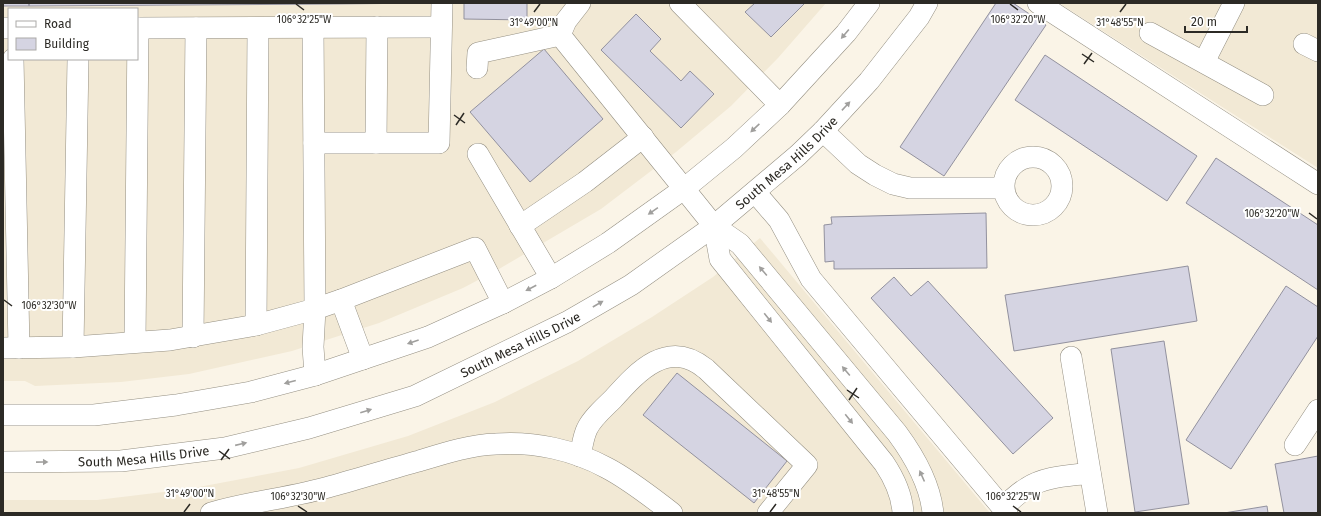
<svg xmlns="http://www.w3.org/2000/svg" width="1321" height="516" font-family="'Fira Sans',sans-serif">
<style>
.built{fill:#f2e9d5;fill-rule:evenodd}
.building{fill:#d5d4e2;stroke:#92919e}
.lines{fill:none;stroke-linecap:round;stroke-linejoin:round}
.minor-casing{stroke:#948f82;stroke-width:22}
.minor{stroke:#fff;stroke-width:21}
.oneway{fill:#a09f9d}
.ticks{fill:none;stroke:#2c2a25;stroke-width:1.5}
.labels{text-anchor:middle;stroke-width:4;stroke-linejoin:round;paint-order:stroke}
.street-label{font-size:13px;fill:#2c2a25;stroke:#fff}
.ticks-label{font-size:10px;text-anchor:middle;fill:#2c2a25;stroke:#fff;stroke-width:4;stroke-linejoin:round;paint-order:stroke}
</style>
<rect width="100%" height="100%" fill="#faf4e7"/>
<path class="built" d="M3,3h823l-48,55 -47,48 -55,46 -75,57 -102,60 -36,19 -84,35 -87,28 -103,23 -68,8 -86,4 -10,-5h-22zM9,9h128v50h-128z
M1059,3h259v165z
M760,238l230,275h-987v-13h94l91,-11 111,-21 109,-32 87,-34 83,-41 74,-44 61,-40z"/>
<path class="building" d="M3,3h26v3h-26z
M29,3h309v1l-309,2z
M338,3h89l-89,1z
M464,3h63v17l-63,-1z
M755,3h50l-34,34 -26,-25z
M996,3h17l33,22 -102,151 -44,-29z
M636,14l25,25 -11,12 31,30 9,-10 24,23 -33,34 -80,-78z
M544,49l59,70 -73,63 -60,-70z
M1045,55l152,101 -30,45 -152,-101z
M1216,158l102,67v65l-132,-87z
M986,213l1,55 -153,1v-8l-9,1 -1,-37 8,-1 -1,-7z
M1188,266l9,55 -183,30 -9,-56z
M894,277l17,19 17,-15 125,137 -40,36 -142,-156z
M1286,286l32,21v29l-87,133 -45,-29z
M1164,341l25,163 -54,8 -24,-163z
M677,373l110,88 -33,42 -111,-88z
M1318,456v57h-34l-9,-49z
M1267,506l1,7h-44z"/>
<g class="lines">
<defs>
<g id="minor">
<path d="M580,3l-14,18 -6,14 154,191 26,18 157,189c17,23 33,50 36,80"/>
<path d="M680,3l100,102"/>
<path d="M1038,3l280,181"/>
<path d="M313,27l2,282 -2,38 2,28"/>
<path d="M3,28h6"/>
<path d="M137,28l304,-1"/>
<path d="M1150,33l113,62"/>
<path d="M1304,44l14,7"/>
<path d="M13,59l6,289"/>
<path d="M1204,62l30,-59"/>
<path d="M477,68l1,-15 82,-18"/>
<path d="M823,131l35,33 17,11 18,9 17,4h93"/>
<path d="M314,143h125l3,-140"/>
<path d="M376,143l1,-116"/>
<path d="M478,154l73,124"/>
<circle cx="1033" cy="186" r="29"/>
<path d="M755,192l24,28 32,59 196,234"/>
<path d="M520,226l65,-44 58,-45"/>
<path d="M714,226l6,33 164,204c10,15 18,31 19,50"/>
<path d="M341,300l22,59"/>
<path d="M256,325l2,-297"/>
<path d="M193,337l3,-309"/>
<path d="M135,342l3,-314"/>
<path d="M73,347l5,-288"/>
<path d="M3,348l70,-1 97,-7 86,-15 59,-16 26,-9 134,-52 28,55"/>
<path d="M1071,357l26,156"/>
<path d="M3,415h91l82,-10 75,-13 64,-17 113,-38 75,-34 48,-25 57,-35 77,-55 49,-40 46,-43 66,-72 23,-30"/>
<path d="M1295,445l23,-35"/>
<path d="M580,456c2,-8 3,-19 7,-27 5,-11 17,-21 26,-30 25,-28 55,-61 93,-30l101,96 -39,48"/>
<path id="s1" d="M3,462l118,-1 104,-13 84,-20 106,-32 152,-74 64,-37 83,-59 84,-71 25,-24 46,-50 50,-64 8,-14"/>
<path d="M1003,508c7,-7 15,-15 24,-20 18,-12 43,-12 63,-15"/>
<path d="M211,513c40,-12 81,-15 121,-27 29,-8 58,-17 87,-25 26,-8 51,-16 77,-17 38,-3 78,6 111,24 23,12 44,29 65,45"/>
</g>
</defs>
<use href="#minor" class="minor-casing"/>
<use href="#minor" class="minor"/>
</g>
<defs><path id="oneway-solid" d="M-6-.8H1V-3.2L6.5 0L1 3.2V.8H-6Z"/></defs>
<g class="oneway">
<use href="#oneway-solid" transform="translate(845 34) rotate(130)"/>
<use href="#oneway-solid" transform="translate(846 106) rotate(-47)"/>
<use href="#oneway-solid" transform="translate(755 128) rotate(137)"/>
<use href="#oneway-solid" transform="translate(653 211) rotate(145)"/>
<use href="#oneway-solid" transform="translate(763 271) rotate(-130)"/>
<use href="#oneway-solid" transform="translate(531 288) rotate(152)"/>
<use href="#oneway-solid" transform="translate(598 304) rotate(-30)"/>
<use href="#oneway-solid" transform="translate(768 318) rotate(51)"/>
<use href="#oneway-solid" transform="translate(413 342) rotate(161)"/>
<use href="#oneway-solid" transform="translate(846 371) rotate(-130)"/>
<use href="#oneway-solid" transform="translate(290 382) rotate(165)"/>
<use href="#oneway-solid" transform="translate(366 411) rotate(-17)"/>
<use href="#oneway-solid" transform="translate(849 419) rotate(51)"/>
<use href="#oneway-solid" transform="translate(241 444) rotate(-13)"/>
<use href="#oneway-solid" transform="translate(42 462) rotate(-1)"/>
<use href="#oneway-solid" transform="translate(922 476) rotate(-114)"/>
</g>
<path class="ticks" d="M296,4l8,6M1010,4l8,6M534,12l6,-8M1120,12l6,-8M1082,54l12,8M1084,64l8,-11M454,115l11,8M456,125l8,-12M1309,213l8,6M4,300l8,6M847,390l12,8M849,400l8,-12M219,451l11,8M221,460l8,-11M298,506l9,6M1013,506l8,6M184,512l6,-8M770,512l6,-8"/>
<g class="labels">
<g class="street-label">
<text dy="5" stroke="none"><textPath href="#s1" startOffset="861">South Mesa Hills Drive</textPath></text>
<text dy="5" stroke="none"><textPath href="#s1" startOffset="537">South Mesa Hills Drive</textPath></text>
<text dy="5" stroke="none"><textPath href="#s1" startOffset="141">South Mesa Hills Drive</textPath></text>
</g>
</g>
<g class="ticks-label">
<text x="304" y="23">106°32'25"W</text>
<text x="1018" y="23">106°32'20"W</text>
<text x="534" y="26">31°49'00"N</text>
<text x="1120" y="26">31°48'55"N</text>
<text x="1272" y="217">106°32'20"W</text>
<text x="49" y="309">106°32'30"W</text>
<text x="190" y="497">31°49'00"N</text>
<text x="776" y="497">31°48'55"N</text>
<text x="298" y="500">106°32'30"W</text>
<text x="1013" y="500">106°32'25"W</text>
</g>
<rect width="1321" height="516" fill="none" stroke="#2c2a25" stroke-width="8"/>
<rect x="8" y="8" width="130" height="52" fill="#ffffff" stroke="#abaaa8"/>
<rect x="16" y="21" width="20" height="6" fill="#ffffff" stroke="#abaaa8"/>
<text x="44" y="28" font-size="12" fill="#2c2a25">Road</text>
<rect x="16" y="38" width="20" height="12" fill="#d5d4e2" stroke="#abaaa8"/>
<text x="44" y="48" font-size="12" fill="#2c2a25">Building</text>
<path d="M1185 26v6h62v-6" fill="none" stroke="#2c2a25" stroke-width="2"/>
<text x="1191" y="26" font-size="12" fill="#2c2a25" stroke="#ffffff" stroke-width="3" paint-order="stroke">20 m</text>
</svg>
